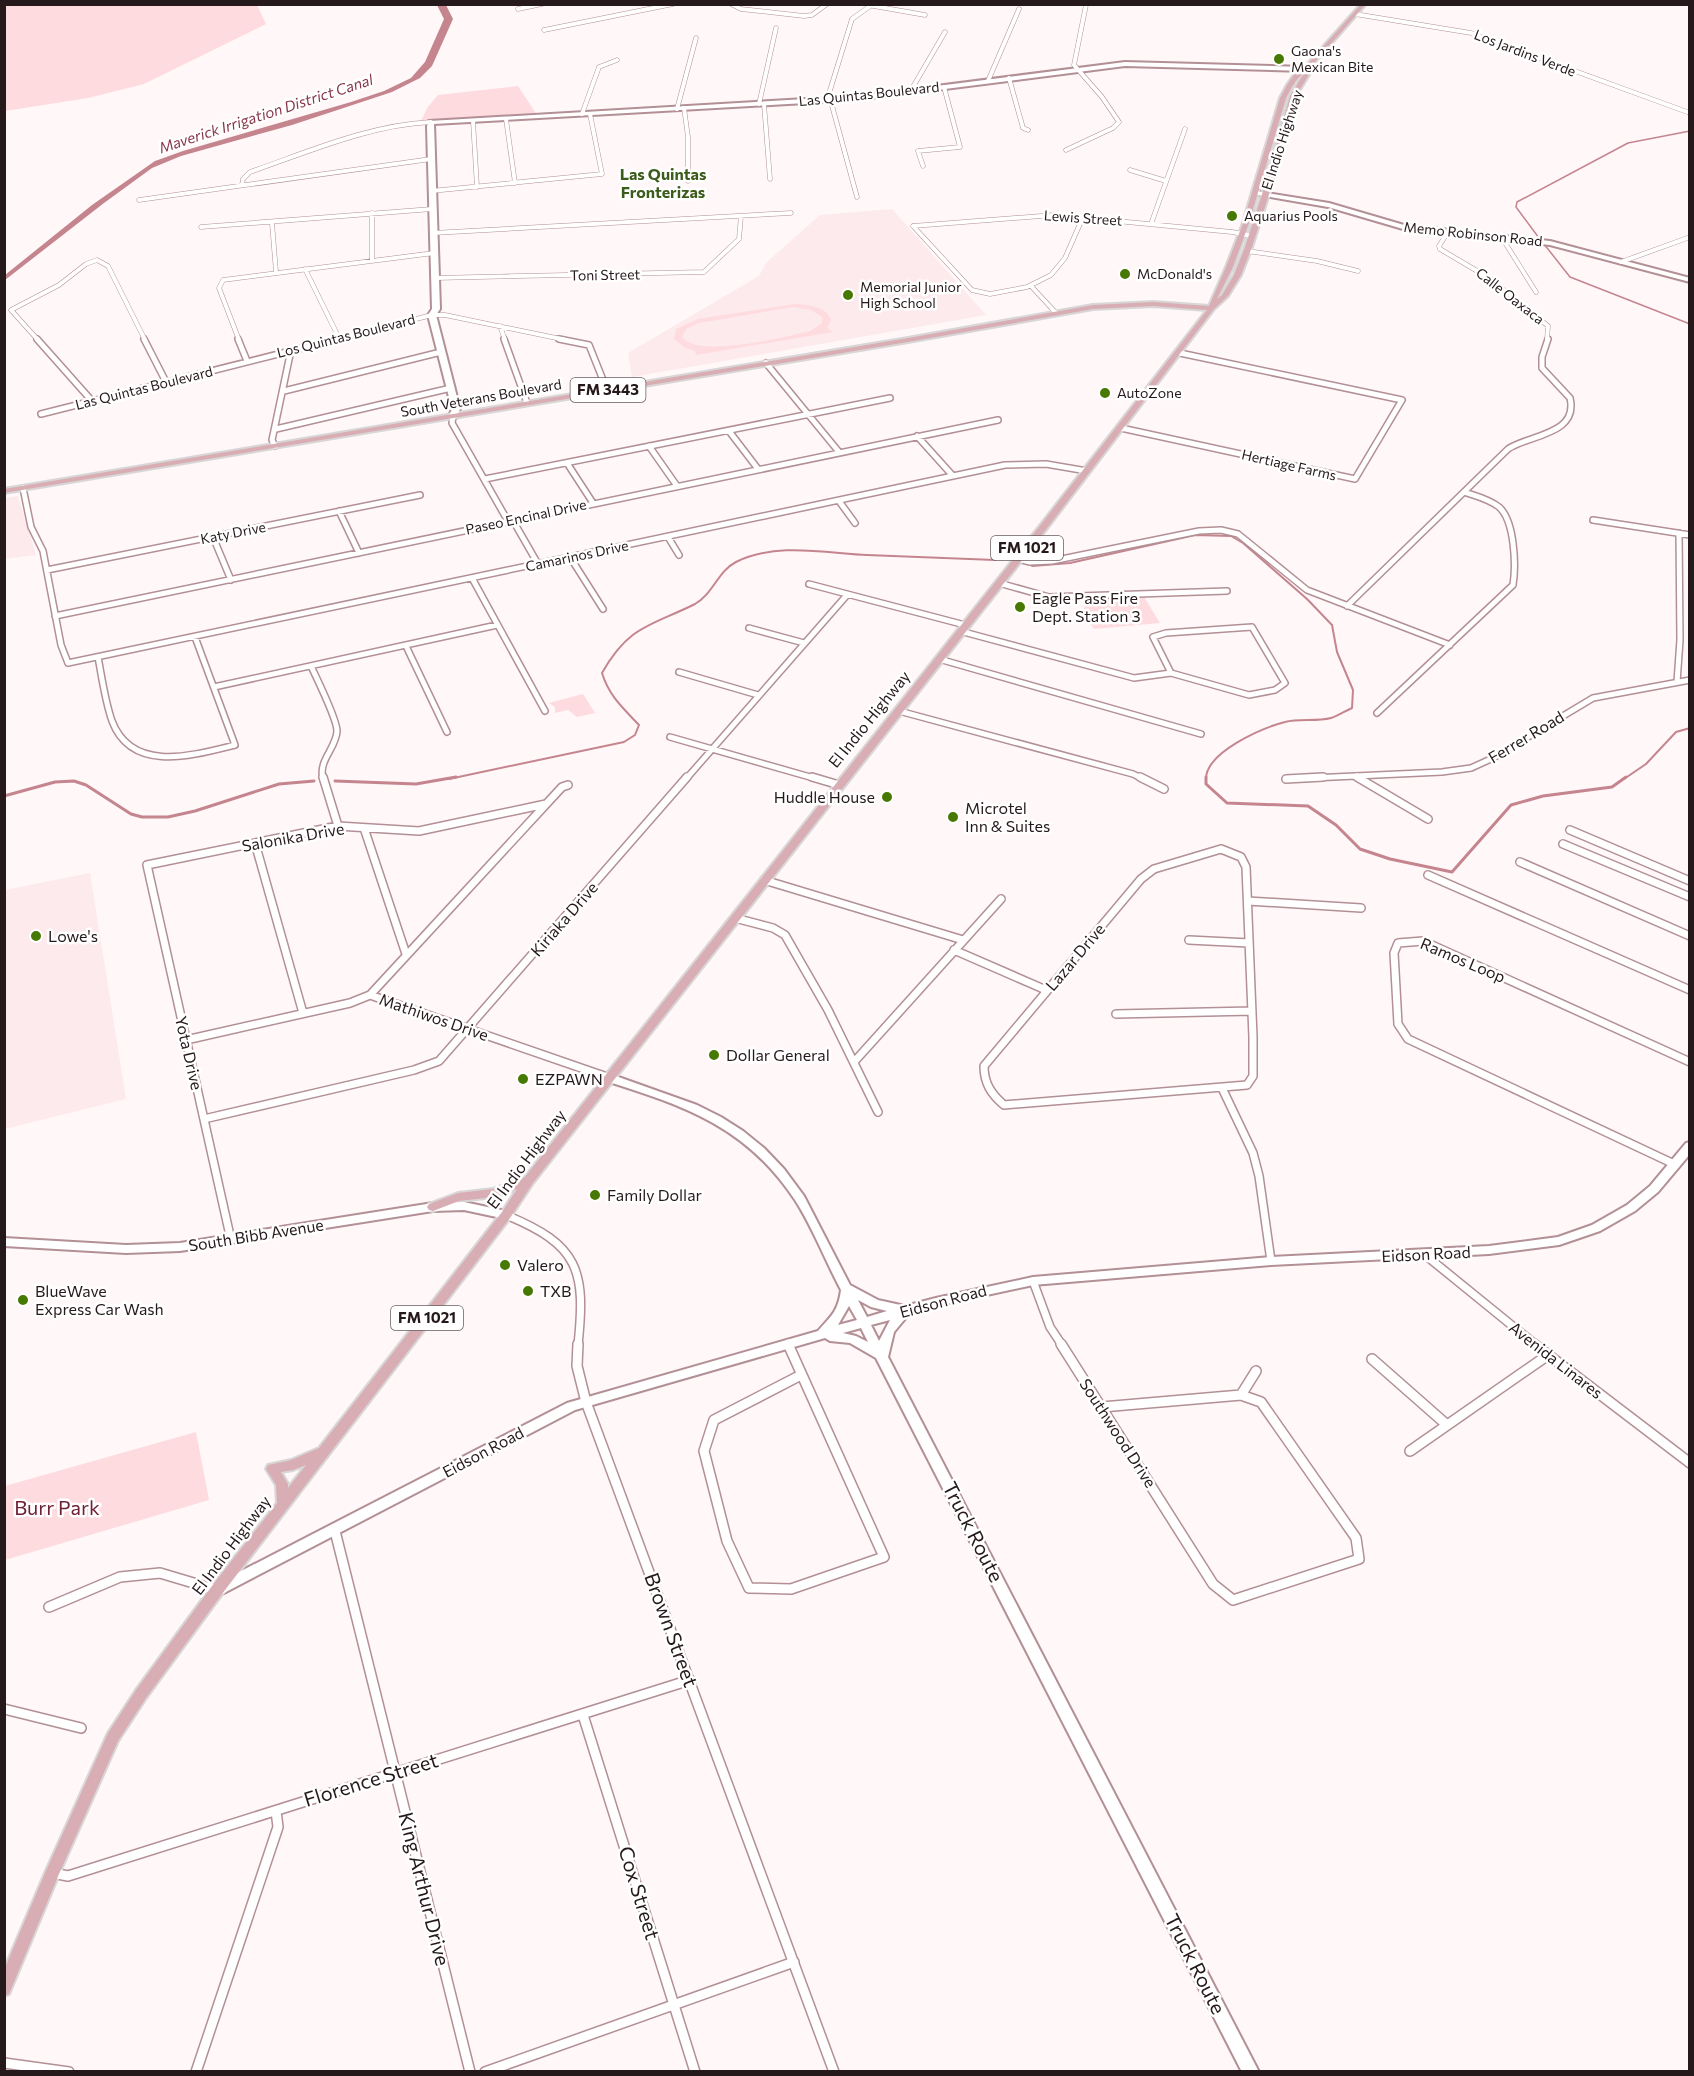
<svg xmlns="http://www.w3.org/2000/svg" width="1694" height="2076" font-family="Commissioner,sans-serif">
<style>
.built{fill:#fdeaec}
.green{fill:#fedbdf;fill-rule:evenodd}
.water{fill:#c5858f}
.lines{fill:none;stroke-linecap:round;stroke-linejoin:round}
.stream-far2{stroke:#c5858f;stroke-width:1.5}
.stream-far1{stroke:#c5858f;stroke-width:2}
.stream{stroke:#c5858f;stroke-width:3}
.street-far3-casing{stroke:#b29095;stroke-width:5}
.street-far2-casing{stroke:#b29095;stroke-width:8}
.street-far1-casing{stroke:#b29095;stroke-width:10}
.street-casing{stroke:#b29095;stroke-width:12}
.secondary-casing{stroke:#b29095;stroke-width:4}
.primary-casing{stroke:#d8d6d6;stroke-width:4}
.street-far3{stroke:#fff;stroke-width:4}
.street-far2{stroke:#fff;stroke-width:5}
.street-far1{stroke:#fff;stroke-width:7}
.street{stroke:#fff;stroke-width:9}
.secondary{fill:#fff;fill-rule:evenodd}
.primary{fill:#d9adb4;fill-rule:evenodd}
.poi-dot{fill:#477902;stroke:#fff;stroke-width:2}
.labels{text-anchor:middle;stroke-width:5;stroke-linejoin:round;paint-order:stroke}
.far-poi-label{font-size:14px;fill:#26191b;stroke:#fff;text-anchor:start}
.far-street-label{font-size:14px;fill:#26191b;stroke:#fff}
.far-water-label{font-size:15px;font-style:italic;fill:#873749;stroke:#fff}
.shield{fill:#fff;stroke:#675e5f;stroke-width:1.5}
.shield-label{font-size:15px;font-weight:bold;fill:#26191b}
.far-quarter-label{font-size:16px;font-weight:bold;fill:#3c5c1c;stroke:#fff}
.poi-label{font-size:16px;fill:#26191b;stroke:#fff;text-anchor:start}
.street-label{font-size:16px;fill:#26191b;stroke:#fff}
.near-park-label{font-size:20px;fill:#6e2134;stroke:#fff}
.near-street-label{font-size:20px;fill:#26191b;stroke:#fff}
</style>
<rect width="100%" height="100%" fill="#fff7f8"/>
<path class="built" d="M892,209l94,106 -354,62 -4,-24 131,-77 7,-13 54,-48z
M18,496l18,59 -31,4v-61z
M90,873l36,226 -121,30v-239z"/>
<path class="green" d="M4,5h253l9,19 -122,60 -56,14 -83,13z
M518,86l19,29 -116,6 6,-13 11,-13z
M795,304c14,1 31,2 36,16l-4,8 6,4 -137,23 -1,-4 -11,-4 -10,-8 2,-10 22,-10zM793,307l18,3 11,7v6l-12,8c-25,6 -112,28 -128,6l4,-8 13,-6z
M1144,597l16,26 -66,6 -10,-14v-7l6,-10z
M583,694l12,19 -18,4 -9,-7 -13,3v-6l-6,-4z
M196,1432l13,68 -204,60v-74z"/>
<path class="water" d="M437,5h9l7,14 -21,47 -12,12 -28,14 -100,33 -111,31 -29,12 -48,35 -99,77v-5l87,-70 63,-44 28,-10 168,-49 33,-11 27,-13 14,-16 19,-43z"/>
<g class="lines">
<path class="stream-far2" d="M1539,238l-23,-31 1,-5 111,-59 62,-12
M1544,244l26,33 120,47"/>
<path class="stream-far1" d="M1032,566l38,-3 125,-28 36,1 12,7 64,56 25,26 5,27 16,38 -1,18c-7,3 -14,8 -21,10 -15,4 -32,0 -46,4 -23,6 -79,30 -79,57
M449,779l175,-37 11,-7 4,-10c-16,-17 -30,-29 -37,-52 27,-48 49,-47 93,-69 18,-10 23,-33 41,-42 39,-20 90,-9 131,-7 43,2 85,3 128,5
M1624,779l22,-15 30,-32 14,-4"/>
<path class="stream" d="M1206,777v7l21,19 81,3 28,19 24,24 30,10 62,13 59,-67 32,-9 69,-9 14,-10
M335,781l81,3 40,-7
M4,796l51,-14 19,-1 12,4 45,29 11,3h26l27,-6 84,-27 35,-3"/>
<defs>
<path id="street-far3" d="M731,4l10,5 63,7 8,-1 15,-11
M868,5l57,10
M518,9l24,-5
M1355,14l116,19 219,80
M544,30l129,-26
M1009,78l14,50 5,2
M988,81l31,-72
M910,92l35,-60
M759,104l17,-76
M764,104l6,75
M684,108l4,29v44
M677,109l19,-71
M582,114l17,-47 18,-7
M506,119l9,64
M473,121l4,66
M1066,150l47,-22 6,-6 -17,-25 -28,-32 12,-60
M923,166l-5,-15 42,-4 -16,-60
M1130,170l36,11
M242,185l1,-6 7,-7c58,-20 119,-47 181,-50
M431,191l171,-17 -12,-60
M857,197l-26,-95 -4,-2 25,-81 21,-15
M139,200l292,-41
M372,213v47
M272,223l4,49
M1151,224l34,-95
M913,226l141,-11 178,17 20,4
M913,226l59,64 18,4 37,-7 24,-12 14,-17 18,-41
M201,227l231,-18
M1448,232l-9,14 1,3 49,29 59,48 -1,14
M433,233l358,-20
M1502,238l34,54
M1247,251l70,10 41,10
M1621,262l69,-25
M305,269l34,69
M435,278l269,-6 35,-33 2,-23
M1031,286l25,27
M500,326l5,14
M38,340l-27,-30 48,-25 27,-21 11,-4 11,6 37,74
M239,340l-20,-52 4,-8 211,-27
M332,340l100,-25h13l121,25"/>
<path id="street-far2" d="M37,339l55,62
M144,339l22,43
M238,339l9,22
M504,339l23,64
M559,339l30,6 18,45
M766,363l73,89
M284,391l157,-39
M41,414l297,-75
M453,416l-1,7 53,93 10,8 23,40
M1121,428l234,51 47,-79 -222,-47
M276,429l175,-41
M729,431l29,38
M917,436l36,40
M275,446l-3,-6 19,-90
M649,446l28,40
M567,463l26,40
M485,479l405,-81
M23,488l8,39 12,24 18,94 7,18 937,-198 41,-1 41,7
M839,501l16,22
M339,511l20,42
M1593,520l97,15
M213,537l18,43
M668,537l11,18
M570,557l33,52
M1018,559l12,3 22,-1 147,-30 22,-1 17,4 69,56 143,55
M47,570l373,-75
M472,578l73,133
M999,583l50,14 178,-6
M809,584l156,41
M1347,606l161,-157c20,-14 71,-14 62,-51l-28,-30v-11l6,-18
M55,616l943,-196
M1252,627l33,56 -10,7 -26,5 -78,-22 -18,-36 13,-4z
M749,628l55,15
M960,631l174,47 37,-5
M406,646l41,86
M98,657c4,21 7,44 14,64 20,53 82,34 123,24l-40,-108
M939,659l262,75
M311,666c6,13 26,53 26,65 -1,18 -19,29 -14,48
M679,672l79,23
M1677,682l3,-42 -1,-107
M214,687l283,-62
M899,711l234,63 10,5
M1377,713l136,-128c3,-19 2,-64 -14,-78 -10,-8 -23,-11 -35,-15
M670,737l147,42
M1356,777l3,2
M686,779l161,-184
M1290,779l152,-7 29,-4 22,-10 100,-60 97,-18"/>
<path id="street-far1" d="M323,777l15,49
M812,777l27,8
M1140,777l24,12
M1357,777l71,42
M1286,779l37,-2
M364,828l42,126
M1570,830l120,51
M255,843l48,170
M1563,844l127,53
M1221,849l20,8 5,10 7,170v39l-6,9 -243,20c-13,-11 -20,-22 -20,-39l157,-187 13,-10z
M1520,862l170,74
M1428,875l262,115
M764,880l199,60
M1248,901l113,7
M735,918l38,10 12,7 43,75 50,102
M1189,940l60,3
M954,950l92,40
M370,995l192,-208 6,-2
M1116,1014l136,-3
M186,1040l164,-37 20,-8 240,83
M854,1062l147,-163
M1222,1088l31,65 6,23 12,85
M204,1119l210,-49 25,-9 248,-284
M1674,1164l-266,-125 -10,-15 -4,-71 4,-10 25,-2 267,121
M506,1215c73,30 80,55 72,130
M231,1240l-84,-375 191,-39 81,5 127,-27
M1424,1254l112,91
M1033,1281l17,46 12,18"/>
<path id="street" d="M578,1344l-1,22 9,36 248,670
M788,1344l96,213 -93,32 -42,-1 -22,-47 -23,-90 10,-31 87,-45
M1061,1344l152,240 20,16 126,-41 -3,-21 -95,-136 -20,-7 -139,12
M1534,1344l156,119
M1372,1359l75,66
M1241,1395l15,-24
M1410,1451l138,-96
M335,1531l135,541
M49,1607l71,-30 40,-4 57,17
M4,1709l77,19
M583,1715l112,357
M52,1873l16,3 622,-196
M4,2063l65,9
M196,2072l82,-245 -2,-16
M485,2072l309,-110"/>
<path id="secondary" d="M1125,62l181,5 3,2 -3,2 -181,-5 -267,34 -424,24 6,185 -4,6 24,94 -4,9 -7,-2 3,-7 -24,-94 4,-6 -5,-183 2,-5 429,-25z
M1255,191l74,12 75,22 146,16 140,37v4l-140,-37 -147,-16 -75,-22 -75,-13 -1,-1z
M610,1074l87,31 24,12 22,14 21,17 20,21 20,27 46,89 28,15 27,6 31,-8 97,-21 238,-20 218,-11 69,-9 34,-12 35,-20 23,-19 36,-43 4,-1v12l-32,38 -23,19 -35,20 -41,14 -70,9 -218,11 -238,20 -97,21 -27,8 -15,18 -6,25 371,715h-17l-366,-714 -26,-15 -20,-2 -5,-3 -250,72 -351,183 -5,2 -5,-2 -2,-4 2,-4 353,-182 251,-72c13,-15 20,-19 23,-41 -15,-28 -29,-64 -46,-90 -48,-73 -110,-94 -189,-119l-1,-3zM858,1300l13,7 16,4 -20,6zM849,1306l8,14 -19,5zM890,1320l-11,21 -8,-16zM861,1328l7,14 -12,-6 -13,-3z
M464,1202l42,9 4,1 2,3 -2,3 -4,1 -42,-9 -31,1 -253,40 -54,2 -122,-7v-8l122,7 54,-2 253,-40z"/>
<path id="primary" d="M1361,4h5l-57,65 1,4 -14,23 -24,89 -20,62 -11,28 -13,21 -14,13 -166,218 -515,656 -23,35 -288,376 -76,104 -28,43 -59,133 -50,120 -5,2v-26l41,-97 63,-140 28,-43 76,-104 65,-83 -1,-18 -10,-16 2,-4 23,-5 28,-12 183,-236 15,-23 -23,8 -35,4 -26,10 -4,-1 -2,-3 2,-3 29,-11 35,-4 32,-12 517,-654 165,-213 -54,-4 -60,3 -185,33 -904,151v-4l904,-151 185,-33 60,-3 56,4 17,-39 16,-41 38,-128 7,-13 8,-12 9,-5zM1304,73l-14,23 -25,89 -20,62 -11,28 -12,20 -5,4 16,-32 15,-41 38,-128c5,-9 9,-19 18,-25zM306,1465l-18,23v-4l-7,-12 12,-2z"/>
</defs>
<use href="#street-far3" class="street-far3-casing"/>
<use href="#street-far2" class="street-far2-casing"/>
<use href="#street-far1" class="street-far1-casing"/>
<use href="#street" class="street-casing"/>
<use href="#secondary" class="secondary-casing"/>
<use href="#primary" class="primary-casing"/>
<use href="#street-far3" class="street-far3"/>
<use href="#street-far2" class="street-far2"/>
<use href="#street-far1" class="street-far1"/>
<use href="#street" class="street"/>
<use href="#secondary" class="secondary"/>
<use href="#primary" class="primary"/>
</g>
<g class="poi-dot">
<circle cx="1279" cy="59" r="6"/>
<circle cx="1232" cy="216" r="6"/>
<circle cx="1125" cy="274" r="6"/>
<circle cx="848" cy="295" r="6"/>
<circle cx="1105" cy="393" r="6"/>
<circle cx="1020" cy="607" r="6"/>
<circle cx="887" cy="797" r="6"/>
<circle cx="953" cy="817" r="6"/>
<circle cx="36" cy="936" r="6"/>
<circle cx="714" cy="1055" r="6"/>
<circle cx="523" cy="1079" r="6"/>
<circle cx="595" cy="1195" r="6"/>
<circle cx="505" cy="1265" r="6"/>
<circle cx="528" cy="1291" r="6"/>
<circle cx="23" cy="1300" r="6"/>
</g>
<g class="labels">
<g class="far-poi-label">
<text x="1291" y="56">Gaona's<tspan x="1291" dy="16">Mexican Bite</tspan></text>
<text x="1244" y="221">Aquarius Pools</text>
<text x="1137" y="279">McDonald's</text>
<text x="860" y="292">Memorial Junior<tspan x="860" dy="16">High School</tspan></text>
<text x="1117" y="398">AutoZone</text>
</g>
<g class="far-street-label">
<text transform="translate(1525 53) rotate(21)" y="5">Los Jardins Verde</text>
<text transform="translate(869 94) rotate(-6)" y="5">Las Quintas Boulevard</text>
<text transform="translate(1282 140) rotate(-72)" y="5">El Indio Highway</text>
<text transform="translate(1083 218) rotate(4)" y="5">Lewis Street</text>
<text transform="translate(1473 234) rotate(6)" y="5">Memo Robinson Road</text>
<text transform="translate(605 275) rotate(-1)" y="5">Toni Street</text>
<text transform="translate(1510 296) rotate(38)" y="5">Calle Oaxaca</text>
<text transform="translate(346 336) rotate(-14)" y="5">Los Quintas Boulevard</text>
<text transform="translate(144 388) rotate(-14)" y="5">Las Quintas Boulevard</text>
<text transform="translate(481 398) rotate(-10)" y="5">South Veterans Boulevard</text>
<text transform="translate(1289 465) rotate(13)" y="5">Hertiage Farms</text>
<text transform="translate(526 517) rotate(-12)" y="5">Paseo Encinal Drive</text>
<text transform="translate(233 533) rotate(-11)" y="5">Katy Drive</text>
<text transform="translate(577 556) rotate(-12)" y="5">Camarinos Drive</text>
</g>
<g class="far-water-label">
<text transform="translate(266 114) rotate(-18)" y="5">Maverick Irrigation District Canal</text>
</g>
<g class="shield">
<rect x="570.5" y="378" width="75" height="24" rx="4.5"/>
<rect x="991" y="536" width="72" height="24" rx="4.5"/>
<rect x="391" y="1306" width="72" height="24" rx="4.5"/>
</g>
<g class="shield-label">
<text x="608" y="395">FM 3443</text>
<text x="1027" y="553">FM 1021</text>
<text x="427" y="1323">FM 1021</text>
</g>
<g class="far-quarter-label">
<text x="663" y="180">Las Quintas<tspan x="663" dy="18">Fronterizas</tspan></text>
</g>
<g class="poi-label">
<text x="1032" y="604">Eagle Pass Fire<tspan x="1032" dy="18">Dept. Station 3</tspan></text>
<text x="875" y="803" text-anchor="end">Huddle House</text>
<text x="965" y="814">Microtel<tspan x="965" dy="18">Inn &amp; Suites</tspan></text>
<text x="48" y="942">Lowe's</text>
<text x="726" y="1061">Dollar General</text>
<text x="535" y="1085">EZPAWN</text>
<text x="607" y="1201">Family Dollar</text>
<text x="517" y="1271">Valero</text>
<text x="35" y="1297">BlueWave<tspan x="35" dy="18">Express Car Wash</tspan></text>
<text x="540" y="1297">TXB</text>
</g>
<g class="street-label">
<text transform="translate(869 719) rotate(-51)" y="6">El Indio Highway</text>
<text transform="translate(1526 737) rotate(-31)" y="6">Ferrer Road</text>
<text transform="translate(293 837) rotate(-10)" y="6">Salonika Drive</text>
<text transform="translate(564 919) rotate(-49)" y="6">Kiriaka Drive</text>
<text transform="translate(1075 957) rotate(-50)" y="6">Lazar Drive</text>
<text transform="translate(1463 960) rotate(23)" y="6">Ramos Loop</text>
<text transform="translate(434 1017) rotate(19)" y="6">Mathiwos Drive</text>
<text transform="translate(189 1053) rotate(77)" y="6">Yota Drive</text>
<text transform="translate(526 1159) rotate(-53)" y="6">El Indio Highway</text>
<text transform="translate(256 1235) rotate(-9)" y="6">South Bibb Avenue</text>
<text transform="translate(1426 1254) rotate(-3)" y="6">Eidson Road</text>
<text transform="translate(943 1301) rotate(-15)" y="6">Eidson Road</text>
<text transform="translate(1556 1360) rotate(38)" y="6">Avenida Linares</text>
<text transform="translate(1118 1433) rotate(57)" y="6">Southwood Drive</text>
<text transform="translate(483 1452) rotate(-28)" y="6">Eidson Road</text>
<text transform="translate(231 1545) rotate(-53)" y="6">El Indio Highway</text>
</g>
<g class="near-park-label">
<text x="57" y="1515">Burr Park</text>
</g>
<g class="near-street-label">
<text transform="translate(973 1532) rotate(63)" y="7">Truck Route</text>
<text transform="translate(671 1630) rotate(70)" y="7">Brown Street</text>
<text transform="translate(371 1780) rotate(-17)" y="7">Florence Street</text>
<text transform="translate(424 1889) rotate(76)" y="7">King Arthur Drive</text>
<text transform="translate(639 1893) rotate(73)" y="7">Cox Street</text>
<text transform="translate(1195 1964) rotate(63)" y="7">Truck Route</text>
</g>
</g>
<rect width="1694" height="2076" fill="none" stroke="#26191b" stroke-width="12"/>
</svg>
